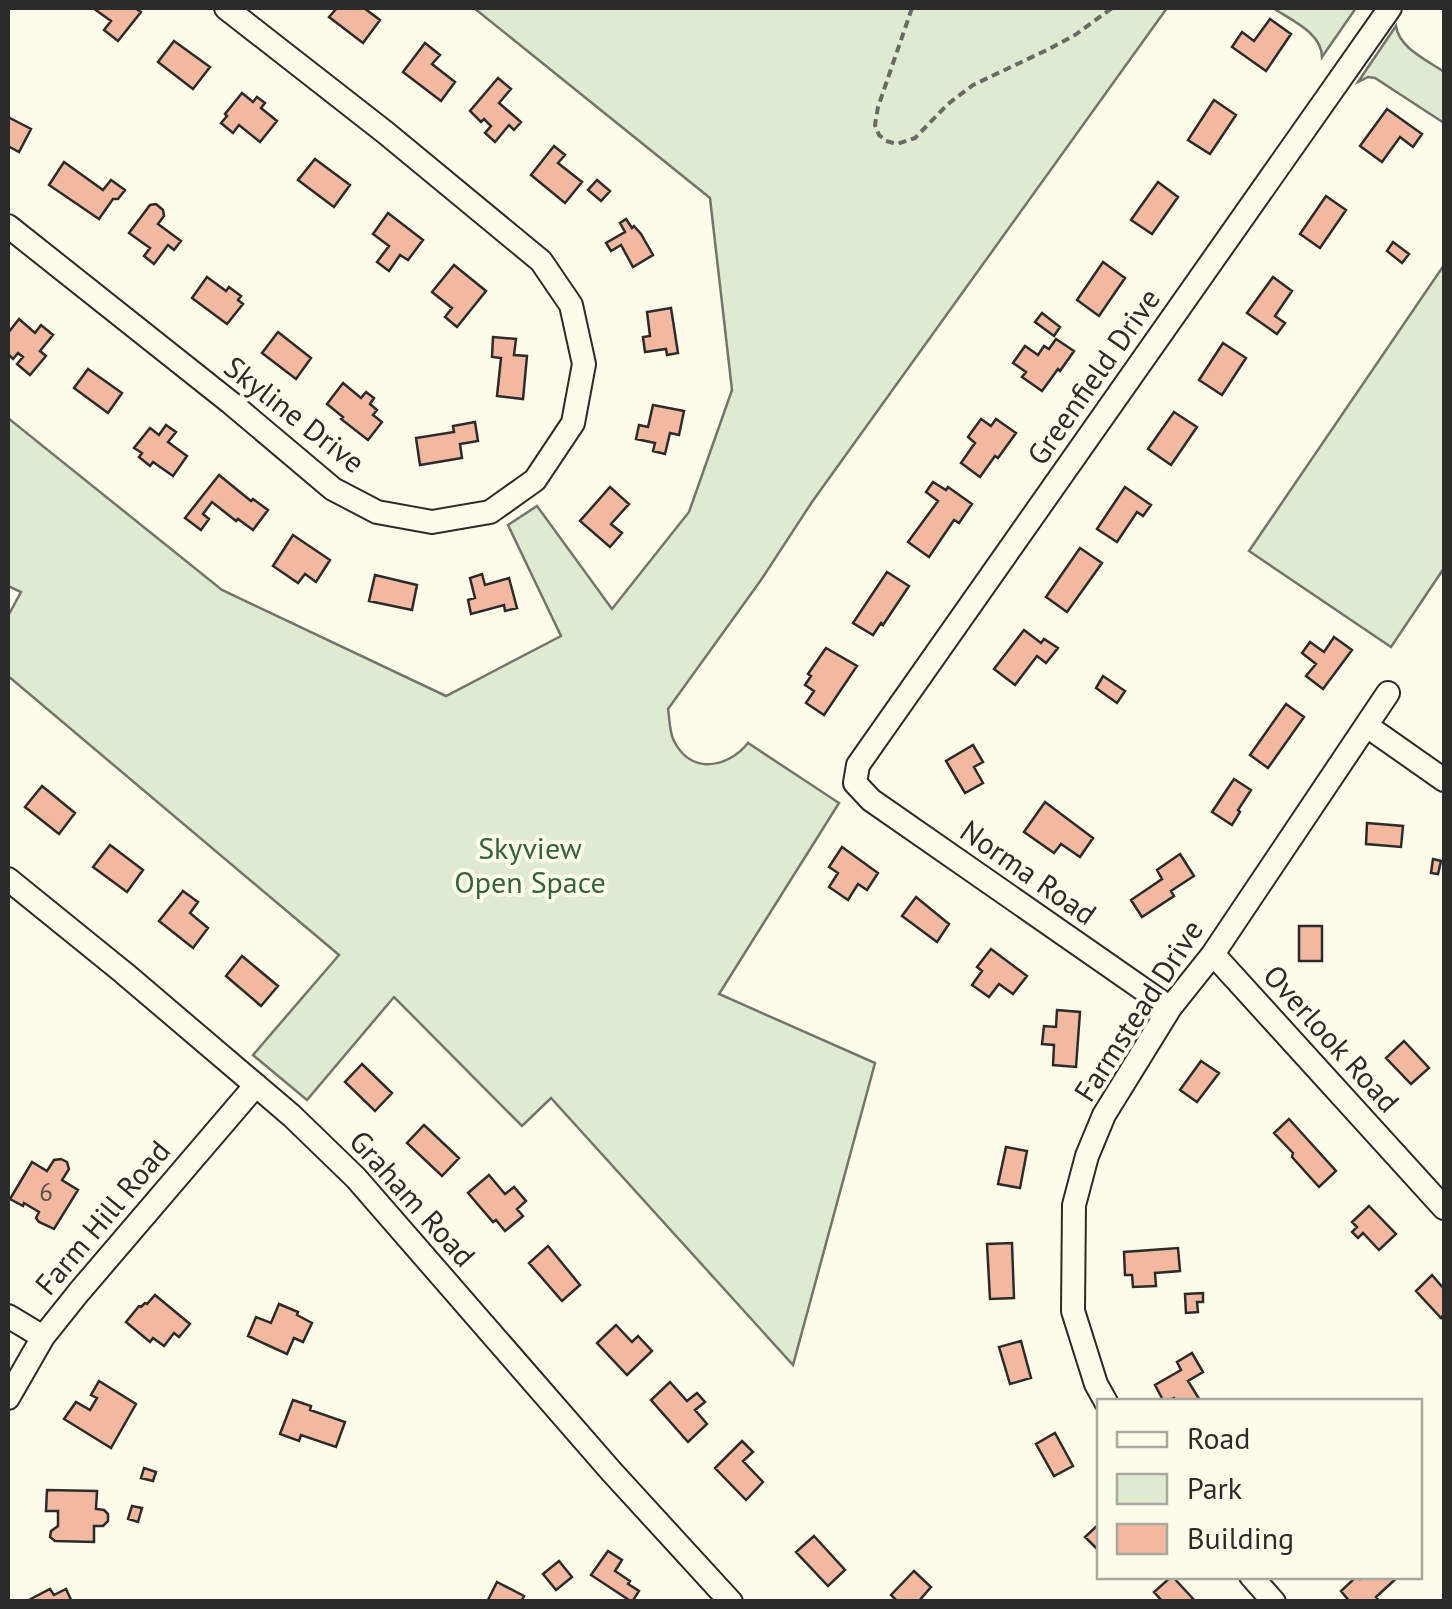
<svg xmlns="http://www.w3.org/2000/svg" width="1452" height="1609" font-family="'PT Sans',sans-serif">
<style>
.green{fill:#deebd1;stroke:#74746e;stroke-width:2.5}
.building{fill:#f2b8a0;stroke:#2b2b2b;stroke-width:2.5}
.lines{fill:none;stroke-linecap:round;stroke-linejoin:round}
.minor-casing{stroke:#2b2b2b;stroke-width:26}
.path{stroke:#6a6964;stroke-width:4;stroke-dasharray:8 5;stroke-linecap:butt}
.minor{stroke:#fdfbea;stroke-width:22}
.labels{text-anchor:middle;stroke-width:8;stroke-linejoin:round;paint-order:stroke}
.number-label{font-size:25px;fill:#5d4e48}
.street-label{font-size:30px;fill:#2b2b2b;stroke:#fdfbea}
.park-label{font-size:30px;fill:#34623c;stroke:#fdfbea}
</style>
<rect width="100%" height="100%" fill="#fdfbea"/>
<path class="green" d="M474,8h693l-355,494 -51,78 -93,129c2,11 1,22 6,32 17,34 54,27 74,2l91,60 -120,191 156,69 -82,302 -242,-267 -29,28 -128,-129 -87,103 -54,-45 86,-100 -331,-279v-60l13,-24 -13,-6v-168l214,172 224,106 115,-60 -53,-111 29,-19 75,103 77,-97 43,-122 -22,-192z
M1273,8h83l-34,49c0,-24 -31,-37 -49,-49z
M1396,26c3,22 31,34 48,46v51l-69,-45 -7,-1 -10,5z
M1444,265v303l-53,79 -142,-96z"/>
<path class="building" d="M93,8h42l6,4 -23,29 -14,-11 7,-9z
M337,8h27l16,12 -17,23 -34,-26z
M1270,19l21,15 -25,37 -34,-24 10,-15 12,9z
M174,41l36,26 -17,22 -35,-27z
M425,43l15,12 -8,9 23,18 -14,19 -38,-29z
M498,78l13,11 -12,14 22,19 -7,8 -5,-5 -14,17 -10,-9 6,-7 -7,-7 -3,3 -11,-11z
M242,93l11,9 4,-5 8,6 -4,5 16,13 -17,21 -21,-17 -6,8 -12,-10 6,-7 -2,-2z
M1214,100l22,15 -26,39 -22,-14z
M1387,109l35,25 -9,13 -13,-10 -18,25 -22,-16z
M8,117l23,12 -12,23 -11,-6z
M554,146l11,9 -7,8 24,19 -17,21 -34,-28z
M315,159l35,26 -16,22 -36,-27z
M64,162l39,28 8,-10 14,10 -7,9h-5l-14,20 -50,-34z
M597,180l13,11 -9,10 -13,-11z
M1158,182l20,15 -26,37 -21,-14z
M1326,196l20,14 -26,38 -20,-14z
M156,204l7,6 1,6 -6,8 23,17 -7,9 -6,-5 -14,19 -10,-8 6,-8 -21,-15 21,-28z
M388,213l35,27 -15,20 -8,-5 -11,16 -12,-9 12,-16 -16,-12z
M626,219l6,9 2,-2 7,8 12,21 -20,12 -12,-22 -10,6 -5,-8 19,-11 -5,-9z
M1393,242l16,12 -7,9 -15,-12z
M1103,262l22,16 -26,38 -22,-16z
M454,265l32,26 -29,36 -12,-10 7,-9 -20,-16z
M207,277l19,14 3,-4 12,9 -3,4 5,4 -16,20 -35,-26z
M1273,277l19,14 -17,25 10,7 -8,11 -30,-21z
M671,308l7,45 -11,2 -1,-6 -21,3 -2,-15 7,-1 -3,-24z
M1042,313l18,14 -6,9 -19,-14z
M19,319l16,14 6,-8 12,10 -13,16 6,5 -16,19 -13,-11 6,-7 -5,-4 -5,6 -5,-5v-21z
M278,332l33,26 -15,21 -34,-26z
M493,337l23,2 -2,16 13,1 -4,43 -26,-3 4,-38 -9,-1z
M1056,339l18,12 -14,20 -2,-2 -16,22 -20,-14 4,-5 -13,-9 12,-17 13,9 6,-9 5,3z
M1223,343l23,15 -24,37 -23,-15z
M88,369l34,24 -14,20 -34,-25z
M343,383l18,15 5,-6 8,6 -4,6 7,6 -4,5 9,7 -14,18 -27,-21 2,-2 -16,-13z
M653,405l31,6 -5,24 -9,-2 -5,21 -12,-3 2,-8 -19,-4 3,-14 9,2z
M1174,412l23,15 -26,38 -23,-16z
M981,419l10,7 5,-7 20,14 -18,25 -3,-2 -15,21 -19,-14 14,-20 -7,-6z
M475,422l3,19 -18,3 2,14 -42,7 -4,-27 38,-6 -1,-6z
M166,425l10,7 -8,10 19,14 -14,20 -20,-14 -3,4 -11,-9 3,-4 -8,-5 16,-20 9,7z
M219,475l32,26 2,-2 15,11 -15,20 -15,-11 -2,2 -24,-19 -9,12 6,5 -8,11 -16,-12z
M933,482l13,8 2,-3 24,17 -13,19 -5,-3 -25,37 -21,-15 30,-41 -12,-9z
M610,487l19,17 -18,20 11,9 -12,14 -30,-26z
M1125,487l26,18 -8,11 -6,-4 -20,30 -20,-13z
M293,535l37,25 -14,22 -11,-8 -7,9 -25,-17z
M1080,548l22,15 -35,49 -21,-15z
M887,572l22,14 -26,39 -2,-2 -8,12 -20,-12z
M482,574l3,11 24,-7 8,30 -12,3 -1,-6 -33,9 -3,-14 7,-2 -5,-20z
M375,575l42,10 -5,25 -43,-9z
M1024,630l17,13 3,-4 14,9 -12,15 -9,-7 -22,29 -21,-16z
M1334,637l18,13 -29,39 -17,-13 10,-12 -14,-11 8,-11 14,10z
M826,648l31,18 -33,49 -18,-12 8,-12 -9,-6 6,-9 -3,-2z
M1103,676l22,15 -8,12 -21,-15z
M1286,704l18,13 -36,51 -18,-13z
M973,745l10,17 -9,5 9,16 -18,10 -19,-32z
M1234,779l17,11 -13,20 2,2 -8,13 -20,-13z
M42,786l33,27 -16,21 -34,-27z
M1045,802l48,36 -13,19 -19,-13 -7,9 -30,-21z
M1367,823l36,3 -2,21 -35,-3z
M110,845l33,25 -16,22 -34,-25z
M842,847l36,26 -11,17 -9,-6 -10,16 -19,-13 9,-14 -9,-6z
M1180,854l14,22 -23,15 3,5 -32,21 -11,-17 31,-21 -5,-9z
M1433,859l8,2 -3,13 -7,-1z
M183,891l15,11 -8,11 18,15 -15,20 -34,-27z
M916,897l33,27 -12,18 -35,-26z
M1299,926h23v35h-23z
M991,949l36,27 -14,18 -14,-10 -10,13 -17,-12 10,-14 -5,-4z
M242,956l36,30 -17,20 -35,-30z
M1057,1010l23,2 -4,55 -23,-2 1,-20 -12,-1 2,-18 12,1z
M1404,1041l25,27 -18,16 -25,-26z
M1201,1061l18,12 -22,29 -17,-12z
M362,1064l30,29 -17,18 -30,-29z
M1289,1119l47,52 -17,16 -27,-30 1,-4 -19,-20z
M424,1125l35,33 -17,18 -35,-33z
M1006,1147l21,4 -7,37 -22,-4z
M61,1159l6,3 2,7 -7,11 16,10 -24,39 -15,-7 -3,-4 3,-6 -15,-9 -1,3 -13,-7 22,-37 15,9 7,-11z
M489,1175l16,19 9,-7 12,14 -9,8 6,7 -18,15 -9,-11 -3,2 -25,-29z
M1369,1206l27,28 -17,16 -16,-17 -5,5 -6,-6 5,-5 -5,-5z
M1012,1243l2,55 -24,1 -3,-55z
M548,1246l32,39 -18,16 -33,-38z
M1178,1248l2,23 -25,2 1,13 -23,1 -1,-12h-7l-1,-23z
M1432,1275l12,14v25l-3,4 -25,-27z
M1203,1293v9h-6l1,10 -12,1 -1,-19z
M155,1295l35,29 -11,13 -5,-4 -10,13 -11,-8 -3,4 -24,-20 13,-16 2,1 4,-4 2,1z
M279,1304l19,8 -1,3 15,8 -9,19 -9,-4 -7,16 -39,-18 8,-19 15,6z
M616,1325l16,17 6,-6 14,15 -25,24 -30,-32z
M1021,1341l10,37 -21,6 -11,-37z
M1192,1353l11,19 -15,9 13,21h-24l-3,-4 -10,4 -9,-17 26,-15 -4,-8z
M99,1381l37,23 -25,44 -47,-29 12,-17 14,8 7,-12 -6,-3z
M670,1382l17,19 10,-8 8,9 -10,8 12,14 -19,18 -37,-42z
M293,1400l18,6 -1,4 35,12 -9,25 -35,-12 -2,6 -19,-7z
M1055,1433l18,33 -19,10 -18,-32z
M742,1441l11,11 -10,9 20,21 -17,18 -31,-32z
M144,1468l12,4 -3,9 -12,-3z
M47,1490l50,1 -1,18 8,1 4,4v7l-5,5h-9v16l-39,-1 -5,-4 1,-6 7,-5v-15h-12z
M132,1506l10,2 -4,14 -10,-3z
M1100,1523v29l-15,-15z
M814,1536l31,34 -17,16 -32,-34z
M608,1551l14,9 -7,11 15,10 -2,3 11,7 -7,11 -41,-27z
M559,1561l13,16 -16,13 -13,-16z
M914,1571l17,16 -13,15h-20l-7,-7z
M1172,1576l24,26h-33l-9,-10z
M1357,1576l3,3 4,-3h35l-23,21 4,5h-30l-9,-11z
M497,1582l27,14 -3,6h-34z
M50,1589l4,6 12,-6 6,13h-47z"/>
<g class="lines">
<defs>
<path id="minor" d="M8,226l223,177 102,86 44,23 55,10 58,-10 45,-32 38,-57 11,-59 -13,-59 -30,-44 -155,-128 -160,-125
M1367,726l77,54
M8,879l116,94 168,143 64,62 255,293 120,131
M1213,954l231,254
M1170,1008l-299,-208 -16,-17 3,-18 532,-757
M8,1316l35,21
M8,1398l35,-61 36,-45 177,-207
M1106,1402l-10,-18 -23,-73 1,-106 13,-49 17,-41 66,-107 43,-54 175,-261
M1251,1576l23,26"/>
</defs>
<use href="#minor" class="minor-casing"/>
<path class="path" d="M912,8l-34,99 -3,18 4,10 7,6 11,3 18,-6 33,-34 25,-19 76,-36 26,-14 37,-27"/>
<use href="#minor" class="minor"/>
</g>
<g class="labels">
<g class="number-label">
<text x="46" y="1201">6</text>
</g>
<g class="street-label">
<text transform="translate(1094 377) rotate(-55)" y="10">Greenfield Drive</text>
<text transform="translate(294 415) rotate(38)" y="10">Skyline Drive</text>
<text transform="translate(1028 873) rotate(35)" y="10">Norma Road</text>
<text transform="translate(1139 1011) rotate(-57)" y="10">Farmstead Drive</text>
<text transform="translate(1331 1039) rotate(48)" y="10">Overlook Road</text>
<text transform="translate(412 1199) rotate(48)" y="10">Graham Road</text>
<text transform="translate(103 1218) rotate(-50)" y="10">Farm Hill Road</text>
</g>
<g class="park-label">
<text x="530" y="859">Skyview<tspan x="530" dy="34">Open Space</tspan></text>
</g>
</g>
<rect width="1452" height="1609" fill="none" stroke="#2b2b2b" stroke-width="20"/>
<rect x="1097" y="1399" width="325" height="180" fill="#fdfbea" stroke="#a9a89e" stroke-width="2.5"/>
<rect x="1117" y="1432" width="50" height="15" fill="#fdfbea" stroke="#a9a89e" stroke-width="2.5"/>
<text x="1187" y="1449" font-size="30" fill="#2b2b2b">Road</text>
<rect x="1117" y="1474" width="50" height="30" fill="#deebd1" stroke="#a9a89e" stroke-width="2.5"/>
<text x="1187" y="1499" font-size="30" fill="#2b2b2b">Park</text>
<rect x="1117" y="1524" width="50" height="30" fill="#f2b8a0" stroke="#a9a89e" stroke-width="2.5"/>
<text x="1187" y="1549" font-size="30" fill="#2b2b2b">Building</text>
</svg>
